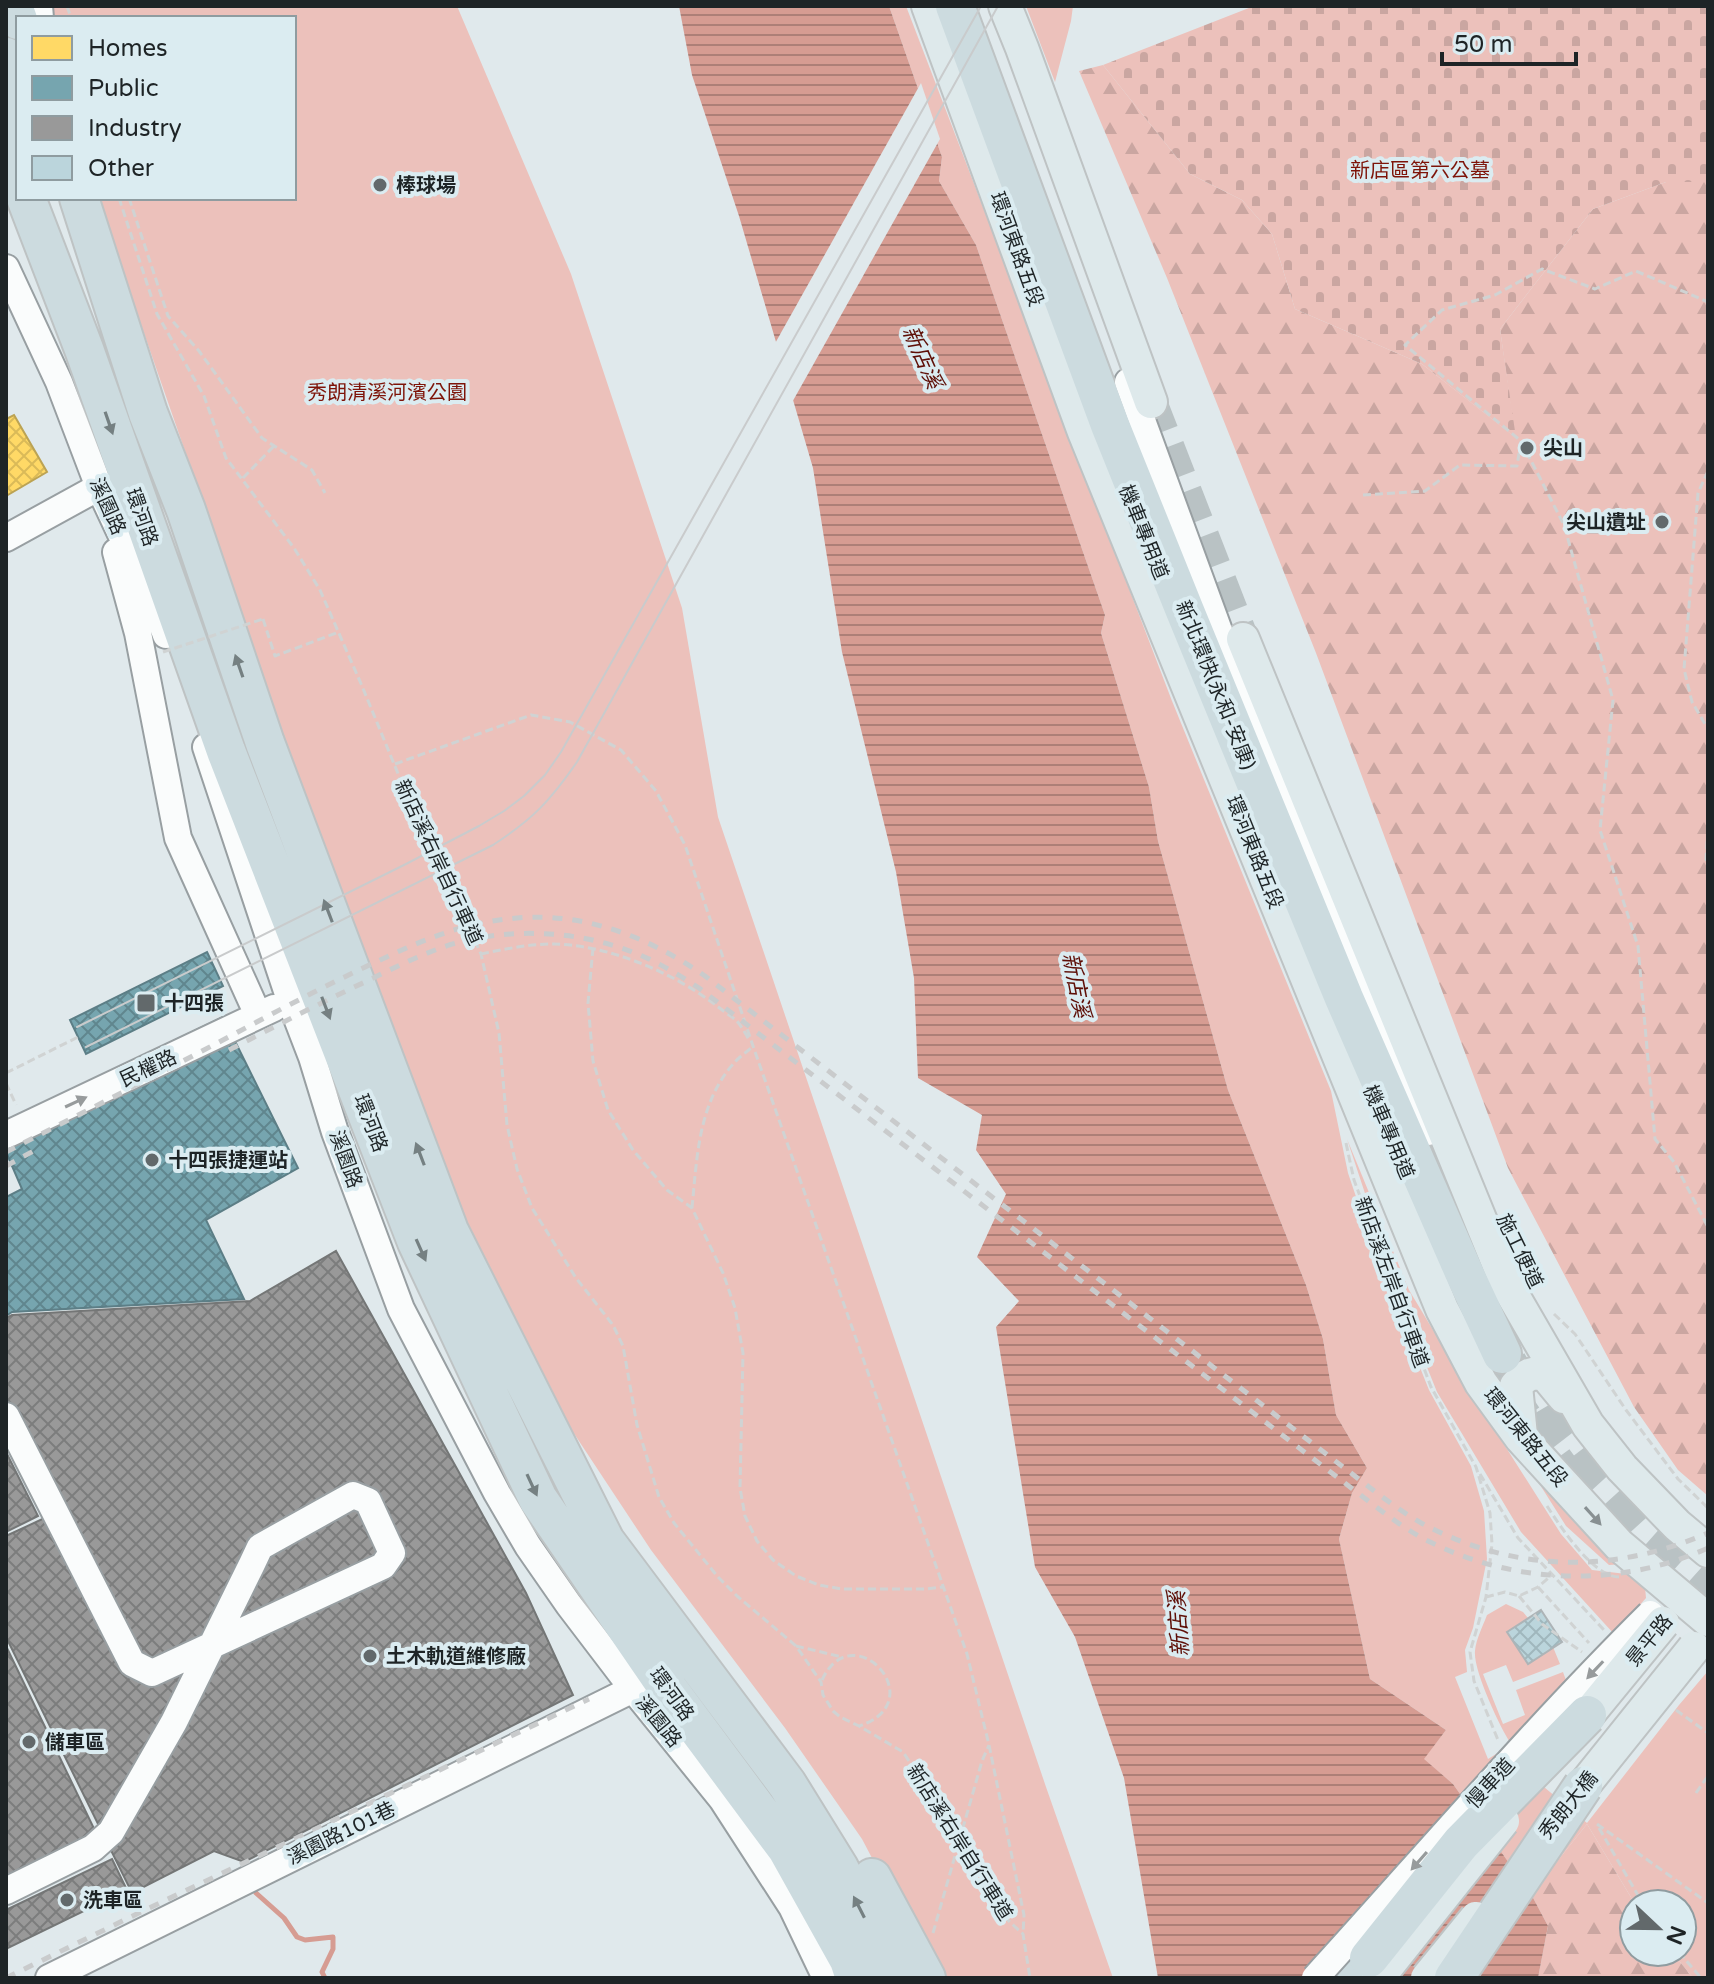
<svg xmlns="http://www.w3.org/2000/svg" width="1714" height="1984" font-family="'Varela Round','Noto Sans TC',sans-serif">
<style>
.green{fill:#ecc1bb}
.forest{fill:url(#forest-firs)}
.cemetery{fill:url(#cemetery-stones)}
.water{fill:url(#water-rules)}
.pier{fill:#e0e9ec}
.homes{fill:url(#homes-cross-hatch);stroke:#bca353;stroke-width:2}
.public{fill:url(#public-cross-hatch);stroke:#5c7e86;stroke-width:2}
.industry{fill:url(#industry-cross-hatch);stroke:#747676;stroke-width:2}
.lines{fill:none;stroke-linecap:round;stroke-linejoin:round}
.stream{stroke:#d69c92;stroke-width:5}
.building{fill:url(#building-cross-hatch);stroke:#adb4b7;stroke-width:2}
.minor-tunnel{stroke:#b9c2c4;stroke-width:26;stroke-dasharray:26 13;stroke-linecap:butt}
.major-tunnel{stroke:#b9c2c4;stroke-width:32;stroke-dasharray:32 16;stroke-linecap:butt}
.highway-tunnel{stroke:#b9c2c4;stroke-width:38;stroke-dasharray:38 19;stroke-linecap:butt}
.minor-casing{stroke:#989fa2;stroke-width:30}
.major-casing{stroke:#bec3c4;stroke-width:36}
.highway-casing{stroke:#bec3c4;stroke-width:42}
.path{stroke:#d0d3d3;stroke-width:3;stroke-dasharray:8 4;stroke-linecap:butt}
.minor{stroke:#fafcfc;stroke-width:26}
.major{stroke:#dee9eb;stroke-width:32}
.highway{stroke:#ccdbdf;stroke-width:38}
.tram{stroke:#c9cbcc;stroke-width:2}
.rail{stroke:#c9cbcc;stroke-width:5;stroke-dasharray:10 10;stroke-linecap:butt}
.minor-bridge-casing{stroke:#989fa2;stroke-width:30;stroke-linecap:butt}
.major-bridge-casing{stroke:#bec3c4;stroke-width:36;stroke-linecap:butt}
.highway-bridge-casing{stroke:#bec3c4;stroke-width:42;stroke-linecap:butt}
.path-bridge{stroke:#d0d3d3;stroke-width:3;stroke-dasharray:8 4;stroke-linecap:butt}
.minor-bridge{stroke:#fafcfc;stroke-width:26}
.major-bridge{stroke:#dee9eb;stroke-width:32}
.highway-bridge{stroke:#ccdbdf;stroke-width:38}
.oneway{fill:#758082}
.oneway2{fill:#979b9c}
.oneway3{fill:#889092}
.poi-dot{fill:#62696b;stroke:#dbecf1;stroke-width:3}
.labels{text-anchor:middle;stroke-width:8;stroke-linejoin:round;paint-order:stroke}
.park-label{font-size:20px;fill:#7e1409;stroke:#dbecf1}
.poi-label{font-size:20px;font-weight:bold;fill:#1e2426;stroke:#dbecf1;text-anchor:start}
.street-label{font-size:20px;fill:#1e2426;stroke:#dbecf1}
.water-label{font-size:22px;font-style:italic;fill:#5e0f07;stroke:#dbecf1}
</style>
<defs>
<pattern id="forest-firs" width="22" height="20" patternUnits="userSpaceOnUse" patternTransform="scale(2)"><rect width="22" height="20" fill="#ecc1bb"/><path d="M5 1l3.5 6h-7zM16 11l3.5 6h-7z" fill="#caa6a1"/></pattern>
<pattern id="cemetery-stones" width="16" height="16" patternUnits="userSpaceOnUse" patternTransform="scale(2)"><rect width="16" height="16" fill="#ecc1bb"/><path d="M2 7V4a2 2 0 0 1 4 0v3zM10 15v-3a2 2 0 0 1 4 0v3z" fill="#caa6a1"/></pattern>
<pattern id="water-rules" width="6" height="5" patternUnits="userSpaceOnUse" patternTransform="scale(2)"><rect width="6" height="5" fill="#d69c92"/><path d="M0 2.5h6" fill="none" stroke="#ad7f77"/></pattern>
<pattern id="homes-cross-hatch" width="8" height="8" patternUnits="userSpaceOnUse" patternTransform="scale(2)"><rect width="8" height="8" fill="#ffd966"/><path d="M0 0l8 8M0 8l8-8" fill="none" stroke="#daba58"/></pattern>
<pattern id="public-cross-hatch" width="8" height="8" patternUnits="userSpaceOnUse" patternTransform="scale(2)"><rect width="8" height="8" fill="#76a5af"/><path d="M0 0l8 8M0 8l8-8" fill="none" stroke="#60868e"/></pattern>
<pattern id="industry-cross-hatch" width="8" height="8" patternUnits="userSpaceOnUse" patternTransform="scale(2)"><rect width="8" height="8" fill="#999"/><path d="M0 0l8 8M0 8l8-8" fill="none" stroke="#7c7d7d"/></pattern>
<pattern id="building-cross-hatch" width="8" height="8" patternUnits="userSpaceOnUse" patternTransform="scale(2)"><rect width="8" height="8" fill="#bbd5dc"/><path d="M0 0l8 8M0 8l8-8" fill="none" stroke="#a0b7bd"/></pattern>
</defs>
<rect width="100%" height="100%" fill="#e0e9ec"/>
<path class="green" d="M45,6h412l114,268 111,334 36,209 328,970 67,191h-181l-9,-23 -61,-116 -77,-111 -134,-178 -78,-118 -152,-302 -324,-932h197v-180h-248z
M889,6h17l266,695 159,390 17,82 31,92 50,125 42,76 13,45 3,48 -14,69 -8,22 2,22 -12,5 33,82 13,-8 86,72 92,-118 29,-34v307h-15l-21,-26h10v-48h-47l-48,-80 -56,70 -78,-110 -30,-25 23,-29 -76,-51 -31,-140 13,-46 15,-25 -31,-53 -13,-76 -17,-54 -78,-195 -70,-249 -9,-54 -48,-154 4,-18 -129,-370 -37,-64 3,-24z
M1026,6h47l-2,15 -16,61z
M1305,998l135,317 184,249 -15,1 -43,-39 -152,-241 -56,-138z
M1347,1139l62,151 54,90 98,154 31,36 43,5 10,12 1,11 -32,36 -93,-102 -84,-140 -35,-87z
M1506,1604l17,8 5,6 -21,14 21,32 25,-17 7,17 -47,18 -7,-17 -23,9 20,50 22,-9 -9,-25 47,-18 4,11 -56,61c-11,-17 -38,-74 -36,-93 1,-12 8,-25 12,-36z"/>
<path class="forest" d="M1103,65l87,109 52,26 30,34 23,75 127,55 93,73 -15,-108 93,-120 73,-27h42v1314l-30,-26 -44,-63 -126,-239 -192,-515 -149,-375 -88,-207z
M1587,1824l48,80h-1v48h38l21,26h-155l10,-52 -17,-32z"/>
<path class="cemetery" d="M1254,6h454v176h-42l-73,27 -93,120 16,109 -94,-74 -127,-55 -23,-75 -30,-34 -52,-26 -87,-109z"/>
<path class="water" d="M679,6h210l53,151 -3,24 37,64 129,370 -4,18 48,154 9,54 70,249 78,195 17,54 13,76 31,53 -15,25 -13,46 31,140 76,51 -22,29 29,25 78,110 17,32 -10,52h-380l-34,-200 -49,-141 -40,-70 -39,-240 23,-26 -42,-44 29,-63 -30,-44 6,-35 -64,-37 -4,-100 -18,-106 -54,-220 -29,-184 -74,-252 -47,-141z"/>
<path class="pier" d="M921,83l19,56 -150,267 -17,-59z"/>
<path class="homes" d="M14,415l33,57 -41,24v-77z
M391,1573l57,118 -98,48 -57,-117z"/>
<path class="public" d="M207,952l16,34 -137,68 -16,-34z
M223,1017l75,151 -92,52 38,79 -232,13 -6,4v-119l16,-8 -16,-37v-30z"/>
<path class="industry" d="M336,1251l190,342 47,102 -329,167 -30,-11 -82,42 -126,-256v-101l43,-20 -43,-90v-108l6,-3 238,-14z
M6,1452l32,64 -32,16z
M6,1646l93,193 -93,45z
M112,1859l15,31 -121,59v-39z"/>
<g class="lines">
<path class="stream" d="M253,1885l3,8 28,25 13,19 8,3 28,-3v12l-11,23 3,6"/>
</g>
<path class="building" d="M1541,1610l21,32 -34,22 -21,-32z"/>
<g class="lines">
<path class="minor-tunnel" d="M1492,1361l40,59 43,59"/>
<path class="major-tunnel" d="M1151,402l92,237"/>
<path class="highway-tunnel" d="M1508,1363l31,52 43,56 62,68 64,57"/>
<defs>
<path id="minor" d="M39,6l1,12
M6,268l53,114 40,105 59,126 8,22
M1128,382l102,279 155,374 43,97
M6,538l93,-51
M116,552l22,81 40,205 80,177
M206,747l84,253 22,57 23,75 66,177 96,184 31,53 41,59 64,84 89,110 70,108 34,71
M6,1135l268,-127
M6,1416l126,247 20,10 231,-107 9,-13 -24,-52 -15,-6 -93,52 -8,17 -78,158 -63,110 -18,16 -87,43
M49,1978l584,-289"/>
<path id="major" d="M928,6l156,426 358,877 39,74 40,55 98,107 89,75
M1005,6l17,42 129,354
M1243,639l264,646 81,140 34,43 55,57 31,26
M1521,1435l-5,-49c9,-11 15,-14 29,-12l19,23"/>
<path id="highway" d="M13,6l5,14
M955,6l155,419 75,186 159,387 123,281 35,75
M6,57l12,36
M6,103l12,35
M6,147l12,29
M26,198l58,151 142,402 191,491 121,257 131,191 118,159 62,111 6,18
M79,198l69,215 38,97 79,233 184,488 156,310 182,243 52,84 44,87 8,23
M872,1878l54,100
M1350,1978l19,-20"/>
</defs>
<use href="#minor" class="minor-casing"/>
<use href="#major" class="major-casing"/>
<use href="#highway" class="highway-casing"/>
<path class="path" d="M67,6l4,12
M119,198l38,116 47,82 22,62 68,90 26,42 42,96 53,129 36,72 30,67 18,79 8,92 10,44 15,39 44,70 37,47 10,21 14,79 22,72 15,26 44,54 19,19 59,50 25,36 2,13 10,16 7,6 19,9 44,26 8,12 15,31 51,66 12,33 10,18 24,22 7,44
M129,198l39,118 31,35 63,87 50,32 13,23
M1521,441l43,84 49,175 -13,130 38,116 17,193 19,23 34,65
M1708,471l-10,22 -14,176 8,33 16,27
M243,478l31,-32
M1363,495l62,-4 35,-26 57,1 4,-25 -116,-96 37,-35 53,-15 47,-26 53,20 41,-18 72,31
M263,619l12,37 64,-24
M395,764l136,-49 39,7 51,28 35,41 29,54 68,201 214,608 22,91 35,170 -1,19
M1708,829l-2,30 2,6
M593,948l-5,55 5,58 15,49 25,40 34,40 25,18 31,65 12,35 8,45 -3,135 5,28 12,25 16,19 23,16 23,9 23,4h83l18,-2
M481,954c24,-5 48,-10 73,-10 55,1 120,29 163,62 6,5 14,10 20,15 5,6 9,14 13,20
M6,1073l72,-36
M6,1083l10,22
M1346,1143l8,37 77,207 45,80 14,46 2,31 -6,53 -16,55 4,29 24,59
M692,1208c5,-50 6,-105 42,-145 5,-6 13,-11 19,-17
M1554,1314l21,20 51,76 52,69 30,29
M1480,1474l38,64 86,92
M1547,1506c13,20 46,71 72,71
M1538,1587l51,56
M1519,1596l23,28 40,28
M1486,1597l19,-5 14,4 19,-9 15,-13
M796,1646l46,11
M822,1680c31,-67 112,22 37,46
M1676,1710l32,23
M1696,1793l12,-17
M1597,1824l111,79
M1599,1828l44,76
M933,1933l49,-172 7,-16
M1679,1952l22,26"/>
<use href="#minor" class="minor"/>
<use href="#major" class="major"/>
<use href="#highway" class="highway"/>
<path class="tram" d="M77,1027l329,-163 73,-38 25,-15 20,-15 21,-21 16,-23 420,-746
M86,1047l407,-202c40,-26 57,-44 84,-83l421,-756"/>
<path class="rail" d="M229,1050c45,-23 91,-47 136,-68 28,-14 55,-27 84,-37 60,-18 128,-15 186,8 23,9 44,22 64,35l668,512c20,15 39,30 61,41 88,44 191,47 280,7
M6,1152c78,-40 155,-79 232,-120 41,-22 83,-44 125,-64 53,-25 95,-45 154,-50 69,-6 133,20 188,58l668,514c20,15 40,30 62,40 89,43 183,42 273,3
M6,1166l31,-17
M6,1978l141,-69 442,-210"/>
<defs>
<path id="minor-bridge" d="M1315,1978c111,-122 218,-248 335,-364"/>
<path id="major-bridge" d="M1572,1734l91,-111
M1568,1805l126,-157
M1378,1978l125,-157
M1427,1978l49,-60"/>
<path id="highway-bridge" d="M1369,1958l92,-115 126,-128
M1454,1978l129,-192"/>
</defs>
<use href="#minor-bridge" class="minor-bridge-casing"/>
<use href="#major-bridge" class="major-bridge-casing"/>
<use href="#highway-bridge" class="highway-bridge-casing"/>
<path class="path-bridge" d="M163,652l100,-33"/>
<use href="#minor-bridge" class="minor-bridge"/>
<use href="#major-bridge" class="major-bridge"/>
<use href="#highway-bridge" class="highway-bridge"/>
</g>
<defs><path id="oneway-solid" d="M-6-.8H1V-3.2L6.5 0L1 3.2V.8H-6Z" transform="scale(2)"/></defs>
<g class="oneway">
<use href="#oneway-solid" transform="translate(109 423) rotate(71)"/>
<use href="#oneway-solid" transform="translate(239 666) rotate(-109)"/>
<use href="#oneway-solid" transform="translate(328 911) rotate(-111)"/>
<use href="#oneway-solid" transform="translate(326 1008) rotate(69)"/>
<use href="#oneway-solid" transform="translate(420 1154) rotate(-111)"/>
<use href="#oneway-solid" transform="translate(421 1250) rotate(66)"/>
<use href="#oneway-solid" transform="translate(532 1485) rotate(65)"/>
<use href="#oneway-solid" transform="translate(859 1907) rotate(-117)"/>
</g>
<g class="oneway2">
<use href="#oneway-solid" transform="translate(76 1102) rotate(-25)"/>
<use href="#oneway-solid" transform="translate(1595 1670) rotate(133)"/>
<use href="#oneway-solid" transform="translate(1419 1861) rotate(131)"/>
</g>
<use class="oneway3" href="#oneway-solid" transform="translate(1593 1516) rotate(48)"/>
<g class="poi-dot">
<circle cx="380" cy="185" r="8"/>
<circle cx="1527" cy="448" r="8"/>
<circle cx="1662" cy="522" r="8"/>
<rect x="136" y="993" width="20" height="20" rx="4"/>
<circle cx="152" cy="1160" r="8"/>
<circle cx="370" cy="1656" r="8"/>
<circle cx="29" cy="1742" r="8"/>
<circle cx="67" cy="1900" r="8"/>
</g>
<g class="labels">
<g class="park-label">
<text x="1420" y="177">新店區第六公墓</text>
<text x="387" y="399">秀朗清溪河濱公園</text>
</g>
<g class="poi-label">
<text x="396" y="192">棒球場</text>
<text x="1543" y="455">尖山</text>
<text x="1646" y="529" text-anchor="end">尖山遺址</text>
<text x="164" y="1010">十四張</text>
<text x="168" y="1167">十四張捷運站</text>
<text x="386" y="1663">土木軌道維修廠</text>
<text x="45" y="1749">儲車區</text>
<text x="83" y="1907">洗車區</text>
</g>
<g class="street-label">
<text transform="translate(1017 249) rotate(70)" y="7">環河東路五段</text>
<text transform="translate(108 506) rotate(66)" y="7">溪園路</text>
<text transform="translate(142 517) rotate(71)" y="7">環河路</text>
<text transform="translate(1144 532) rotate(68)" y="7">機車專用道</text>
<text transform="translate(1216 685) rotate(68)" y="7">新北環快(永和-安康)</text>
<text transform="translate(1255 852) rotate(68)" y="7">環河東路五段</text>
<text transform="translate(439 862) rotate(65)" y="7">新店溪右岸自行車道</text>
<text transform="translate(148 1068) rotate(-25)" y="7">民權路</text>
<text transform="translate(371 1123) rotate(69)" y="7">環河路</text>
<text transform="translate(1389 1132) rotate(67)" y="7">機車專用道</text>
<text transform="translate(346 1159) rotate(70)" y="7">溪園路</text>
<text transform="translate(1520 1251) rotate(64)" y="7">施工便道</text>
<text transform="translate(1392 1282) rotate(70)" y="7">新店溪左岸自行車道</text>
<text transform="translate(1526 1437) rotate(51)" y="7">環河東路五段</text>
<text transform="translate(1649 1640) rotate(-51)" y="7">景平路</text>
<text transform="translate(672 1694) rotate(54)" y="7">環河路</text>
<text transform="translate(659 1721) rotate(51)" y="7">溪園路</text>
<text transform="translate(1490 1783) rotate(-47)" y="7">慢車道</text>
<text transform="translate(1568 1805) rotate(-51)" y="7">秀朗大橋</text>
<text transform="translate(341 1833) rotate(-26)" y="7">溪園路101巷</text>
<text transform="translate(960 1842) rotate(58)" y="7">新店溪右岸自行車道</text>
</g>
<g class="water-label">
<text transform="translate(923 357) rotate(66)" y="8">新店溪</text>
<text transform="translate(1077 985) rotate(79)" y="8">新店溪</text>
<text transform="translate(1178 1624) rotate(-94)" y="8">新店溪</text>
</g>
</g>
<rect width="1714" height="1984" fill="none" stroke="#1e2426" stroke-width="16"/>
<rect x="16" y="16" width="280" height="184" fill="#dbecf1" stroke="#8f9ca0" stroke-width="2"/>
<rect x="32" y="36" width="40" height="24" fill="#ffd966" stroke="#8f9ca0" stroke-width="2"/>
<text x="88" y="56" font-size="24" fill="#1e2426">Homes</text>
<rect x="32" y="76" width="40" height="24" fill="#76a5af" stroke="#8f9ca0" stroke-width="2"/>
<text x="88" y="96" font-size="24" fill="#1e2426">Public</text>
<rect x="32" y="116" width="40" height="24" fill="#999999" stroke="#8f9ca0" stroke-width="2"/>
<text x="88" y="136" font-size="24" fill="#1e2426">Industry</text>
<rect x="32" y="156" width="40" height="24" fill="#bbd5dc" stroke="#8f9ca0" stroke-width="2"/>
<text x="88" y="176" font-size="24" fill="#1e2426">Other</text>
<g transform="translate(1658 1928) rotate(112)"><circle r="38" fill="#dbecf1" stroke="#8f9ca0" stroke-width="2"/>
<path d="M0-6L14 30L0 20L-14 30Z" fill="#62696b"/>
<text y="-12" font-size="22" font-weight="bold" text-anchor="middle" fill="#1e2426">N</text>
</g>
<path d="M1442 52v12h134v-12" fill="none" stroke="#1e2426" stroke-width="4"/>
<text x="1454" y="52" font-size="24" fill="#1e2426" stroke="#dbecf1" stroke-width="6" paint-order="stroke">50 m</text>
</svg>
